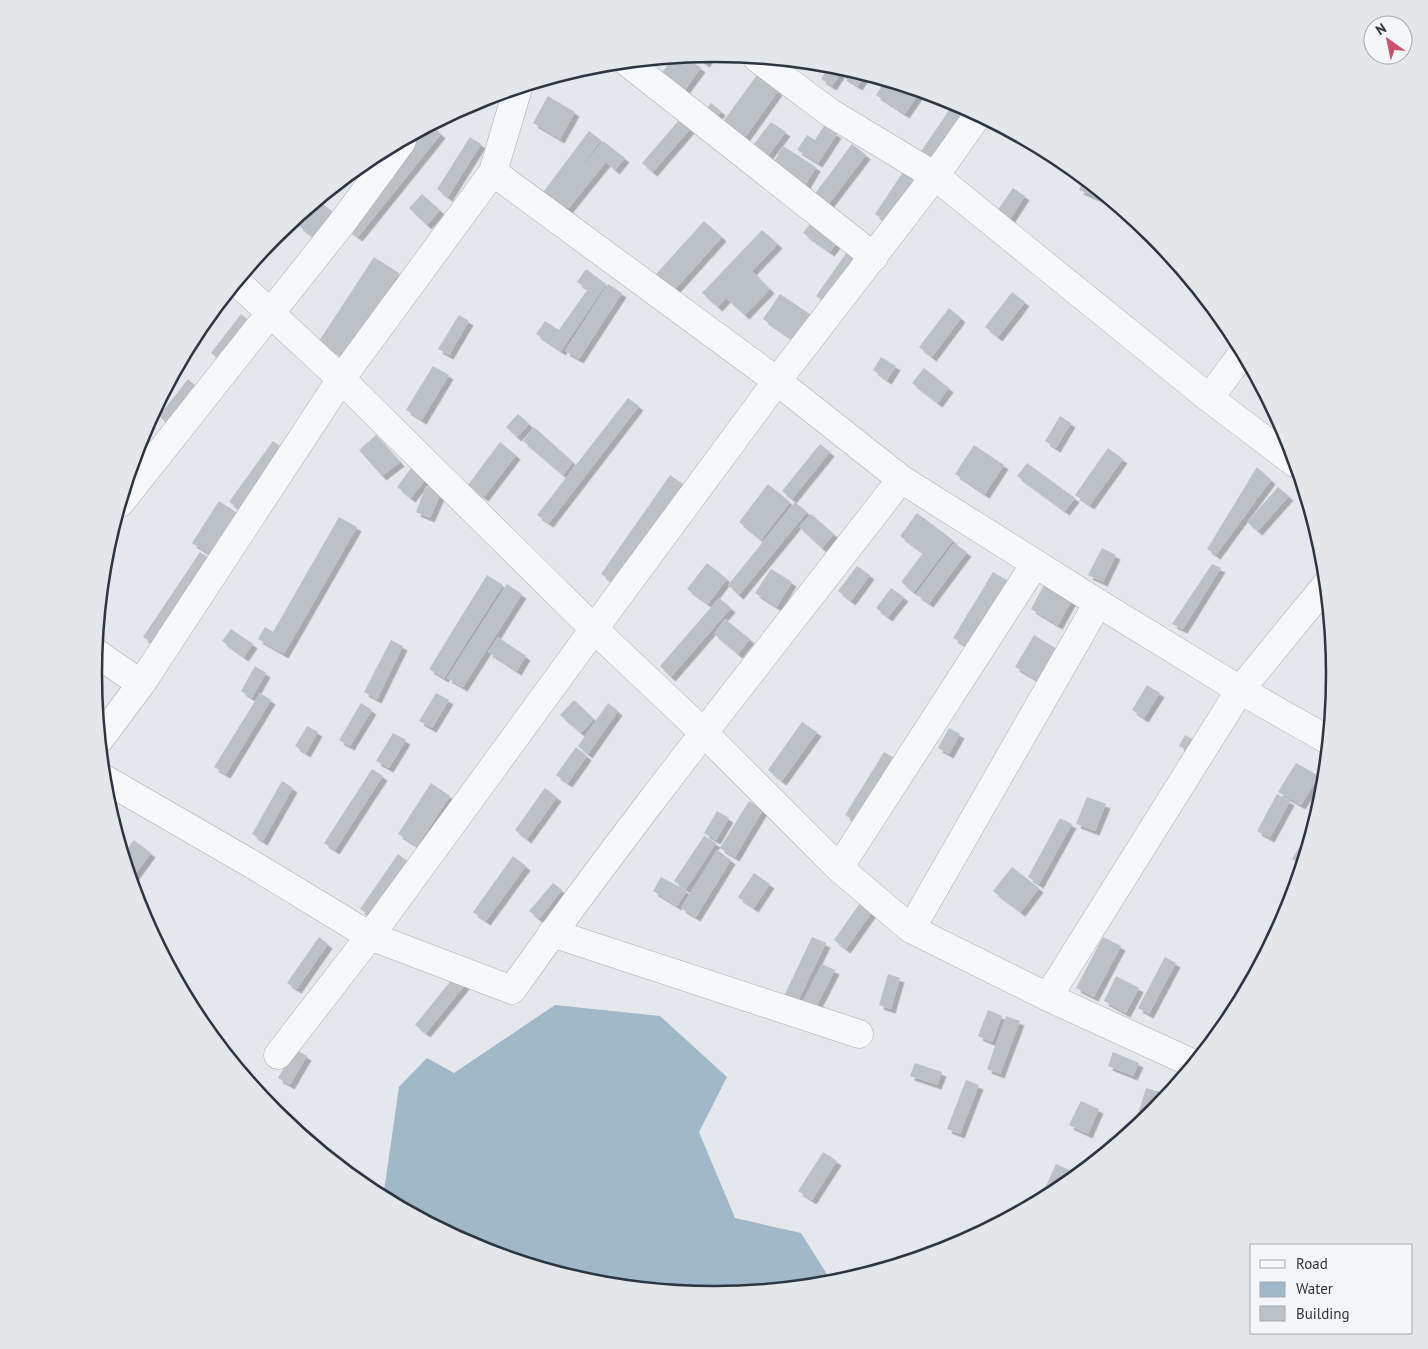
<svg xmlns="http://www.w3.org/2000/svg" width="1428" height="1349" font-family="'PT Sans',sans-serif">
<style>
.water{fill:#a1b8c9}
.building{fill:#bcc1c8;filter:url(#shadow)}
.lines{fill:none;stroke-linecap:round;stroke-linejoin:round}
.minor-casing{stroke:#a9aeb5;stroke-width:29}
.minor{stroke:#f7f8fa;stroke-width:28}
.rim{fill:none;stroke:#2c3643;stroke-width:2.5}
</style>
<defs>
<filter id="shadow"><feDropShadow dx="4.5" dy="4.5" stdDeviation="0" flood-color="#0004"/></filter>
</defs>
<rect width="100%" height="100%" fill="#e4e7eb"/>
<path class="water" d="M555,1005l105,11 67,61 -28,55 36,86 66,15 32,51 -119,11 -121,-12 -117,-35 -81,-44 -11,-13 15,-104 28,-29 27,15z"/>
<path class="building" d="M712,54l-7,9 -9,-7 1,-1z
M685,57l16,11 -23,31 -23,-17 18,-24z
M830,65l14,3 -12,18 -11,-7z
M846,69l19,6 -7,11 -16,-10z
M757,75l21,16 -37,52 -22,-16z
M885,81l35,11 -15,22 -29,-19z
M548,96l27,16 -15,27 -27,-16z
M711,103l10,8 -9,12 -11,-7z
M954,103l21,15 -33,50 -22,-15z
M680,119l10,10 -37,43 -11,-9z
M771,122l15,10 -23,30 -14,-12z
M431,125l10,9 -83,103 -12,-9 81,-101z
M824,126l13,8 -19,29 -21,-13 10,-15 8,5z
M589,131l12,9 -40,53 42,-52 22,17 -10,12 -9,-8 -42,52 -26,-15z
M470,137l11,7 -33,53 -11,-8z
M1028,142l31,17 -3,5z
M852,144l14,11 -41,54 -14,-10z
M783,146l33,21 -11,19 -33,-21z
M385,150l-23,30 -11,-7 18,-15z
M903,172l16,10 -28,43 -16,-11z
M1084,179l19,15 -3,5 -21,-9z
M1013,188l12,8 -15,23 -13,-8z
M422,194l18,16 -13,15 -18,-17z
M319,201l14,11 -20,25 -14,-11z
M813,220l26,20 -9,12 -27,-19z
M704,221l18,16 -54,60 -18,-16z
M762,230l16,14 -26,27 18,18 -25,26 -19,-17 -8,9 -16,-14z
M849,249l14,9 -33,48 -14,-10z
M374,257l25,16 -55,84 -25,-16z
M586,269l20,15 -45,67 -25,-17 9,-13 14,9 29,-41 -11,-7z
M608,284l14,9 -43,66 -14,-8z
M1012,292l13,10 -27,35 -13,-10z
M780,294l33,22 -18,25 -32,-22z
M949,308l12,10 -29,39 -13,-10z
M241,314l11,9 -30,39 -11,-9z
M459,315l10,6 -20,34 -11,-6z
M881,357l15,9 -9,14 -14,-10z
M433,366l16,9 -27,45 -16,-10z
M924,368l25,20 -11,15 -26,-20z
M188,379l10,9 -29,37 -10,-9z
M628,398l11,8 -90,117 -12,-8z
M518,414l11,10 -12,13 -11,-10z
M1060,416l11,7 -15,25 -11,-7z
M534,427l39,35 -10,13 -40,-34z
M376,435l24,27 -18,14 -23,-26z
M273,441l13,10 -44,60 -13,-9z
M500,442l16,13 -32,42 -16,-12z
M820,444l10,8 -38,47 -10,-8z
M974,445l30,20 -19,29 -30,-20z
M1108,448l15,11 -33,46 -15,-10z
M1027,463l48,35 -10,13 -48,-35z
M412,467l14,12 -15,19 -14,-11z
M1257,467l14,13 -55,75 -9,-6z
M670,475l13,9 -69,99 -13,-9z
M768,484l22,18 -29,38 -22,-18z
M426,486l15,7 -11,25 -14,-6z
M1278,487l11,9 -31,35 -11,-9z
M219,501l23,15 -27,41 -23,-14z
M795,502l12,10 -68,83 -11,-10z
M917,513l36,27 -39,52 -13,-10 22,-29 -23,-17z
M811,514l23,20 -12,14 -23,-21z
M339,517l18,10 -73,127 -26,-15 7,-12 8,5z
M954,543l13,9 -38,51 -13,-9z
M1102,548l14,7 -13,27 -15,-7z
M200,552l15,10 -57,84 -15,-9z
M707,563l20,16 -19,25 -21,-15z
M1212,564l9,4 -38,61 -11,-5z
M857,566l13,9 -19,26 -13,-10z
M771,569l21,13 -15,25 -22,-14z
M993,572l17,10 -40,66 -17,-10z
M487,575l16,10 -59,93 -15,-9z
M1045,583l28,15 -15,27 -27,-16z
M507,584l15,10 -59,93 -16,-9z
M891,588l13,9 -16,20 -12,-9z
M719,598l12,10 -60,69 -11,-11z
M725,619l25,20 -12,15 -24,-20z
M231,629l22,15 -9,13 -22,-16z
M1034,635l23,14 -18,32 -24,-14z
M498,637l28,19 -9,15 -29,-19z
M391,640l12,6 -26,53 -13,-7z
M255,666l11,7 -14,25 -11,-7z
M1147,685l13,8 -16,25 -12,-8z
M260,693l11,7 -45,74 -12,-7z
M436,693l13,7 -17,28 -13,-7z
M574,700l20,19 -13,14 -21,-18z
M361,703l11,7 -22,36 -11,-6z
M608,703l10,8 -30,43 -10,-8z
M802,722l15,10 -35,49 -14,-11z
M307,726l11,6 -12,21 -11,-7z
M949,728l11,6 -11,20 -11,-6z
M393,733l13,7 -17,28 -13,-7z
M1185,735l13,7 -6,11 -13,-7z
M576,747l11,9 -19,27 -12,-8z
M884,752l12,7 -40,63 -11,-7z
M1296,763l23,13 -18,29 -23,-13z
M372,769l11,7 -48,74 -11,-7z
M282,781l11,7 -30,53 -11,-7z
M431,783l19,13 -33,50 -19,-12z
M545,788l12,9 -30,42 -12,-9z
M1277,794l13,7 -20,37 -13,-7z
M1087,797l19,7 -11,27 -19,-7z
M749,801l14,9 -28,47 -15,-9z
M717,811l12,7 -13,22 -12,-7z
M1060,818l12,6 -33,60 -11,-7z
M1314,824l-12,41 -10,-6z
M704,836l12,7 -30,46 -12,-8z
M134,840l17,13 -17,23 -6,-5 -5,-17z
M717,850l14,10 -35,57 -15,-9z
M398,854l11,8 -37,54 -12,-7z
M513,856l13,10 -40,55 -13,-9z
M1012,867l27,21 -18,24 -28,-21z
M754,873l16,11 -16,24 -16,-11z
M661,877l26,14 -10,15 -24,-15z
M553,883l9,7 -23,29 -10,-8z
M860,903l12,9 -26,37 -12,-9z
M319,937l9,7 -31,45 -10,-6z
M812,937l14,6 -29,60 -13,-7z
M1103,937l18,9 -27,51 -18,-9z
M1165,957l11,6 -27,51 -11,-6z
M822,964l13,6 -20,39 -13,-6z
M888,974l12,4 -9,31 -12,-4z
M1116,976l23,12 -13,25 -22,-12z
M454,977l11,8 -39,48 -11,-8z
M988,1010l14,6 -10,26 -14,-6z
M1006,1016l14,5 -20,53 -13,-5z
M295,1049l12,7 -17,29 -12,-7z
M1113,1052l26,11 -6,13 -25,-10z
M915,1063l27,9 -5,13 -27,-9z
M966,1080l13,5 -19,49 -13,-5z
M1146,1088l18,5 -4,11 -7,10 -20,16z
M1081,1101l18,8 -11,25 -19,-9z
M823,1152l14,9 -25,39 -14,-9z
M1056,1164l20,9 -2,6 -15,12 -20,10z"/>
<g class="lines">
<defs>
<path id="minor" d="M757,58l72,54 106,64 274,222 86,65
M627,62l247,195
M493,172l284,209 124,98 197,124 142,87 88,50
M237,282l104,97 253,250 110,104 135,135 72,61 137,68 146,67
M1209,398l34,-45
M120,503l225,-284 57,-78
M95,652l46,32
M100,739l41,-55 200,-305 152,-207 25,-84
M103,778l152,88 115,70 142,54c123,-174 259,-342 389,-511
M839,868l196,-304
M911,929l187,-326
M552,933l307,101
M1048,997l192,-307 86,-105
M278,1055l92,-119 224,-307 183,-248 158,-205 43,-61"/>
</defs>
<use href="#minor" class="minor-casing"/>
<use href="#minor" class="minor"/>
</g>
<path d="M0 0H1428V1349H0ZM102 674a612 612 0 1 1 1224 0a612 612 0 1 1-1224 0Z" fill="#e4e7ea" fill-rule="evenodd"/>
<path class="rim" d="M102 674a612 612 0 1 1 1224 0a612 612 0 1 1-1224 0Z"/>
<rect x="1250" y="1244" width="162" height="90" fill="#f4f6f9" stroke="#a4a9b0"/>
<rect x="1260" y="1260" width="25" height="8" fill="#f7f8fa" stroke="#a4a9b0"/>
<text x="1296" y="1269" font-size="15" fill="#2c3643">Road</text>
<rect x="1260" y="1282" width="25" height="15" fill="#a1b8c9" stroke="#a4a9b0"/>
<text x="1296" y="1294" font-size="15" fill="#2c3643">Water</text>
<rect x="1260" y="1306" width="25" height="15" fill="#bcc1c8" stroke="#a4a9b0"/>
<text x="1296" y="1319" font-size="15" fill="#2c3643">Building</text>
<g transform="translate(1388 40) rotate(327)"><circle r="24" fill="#f4f6f9" stroke="#a4a9b0"/>
<path d="M0-4L9 19L0 12L-9 19Z" fill="#c9516c"/>
<text y="-8" font-size="14" font-weight="bold" text-anchor="middle" fill="#2c3643">N</text>
</g>
</svg>
